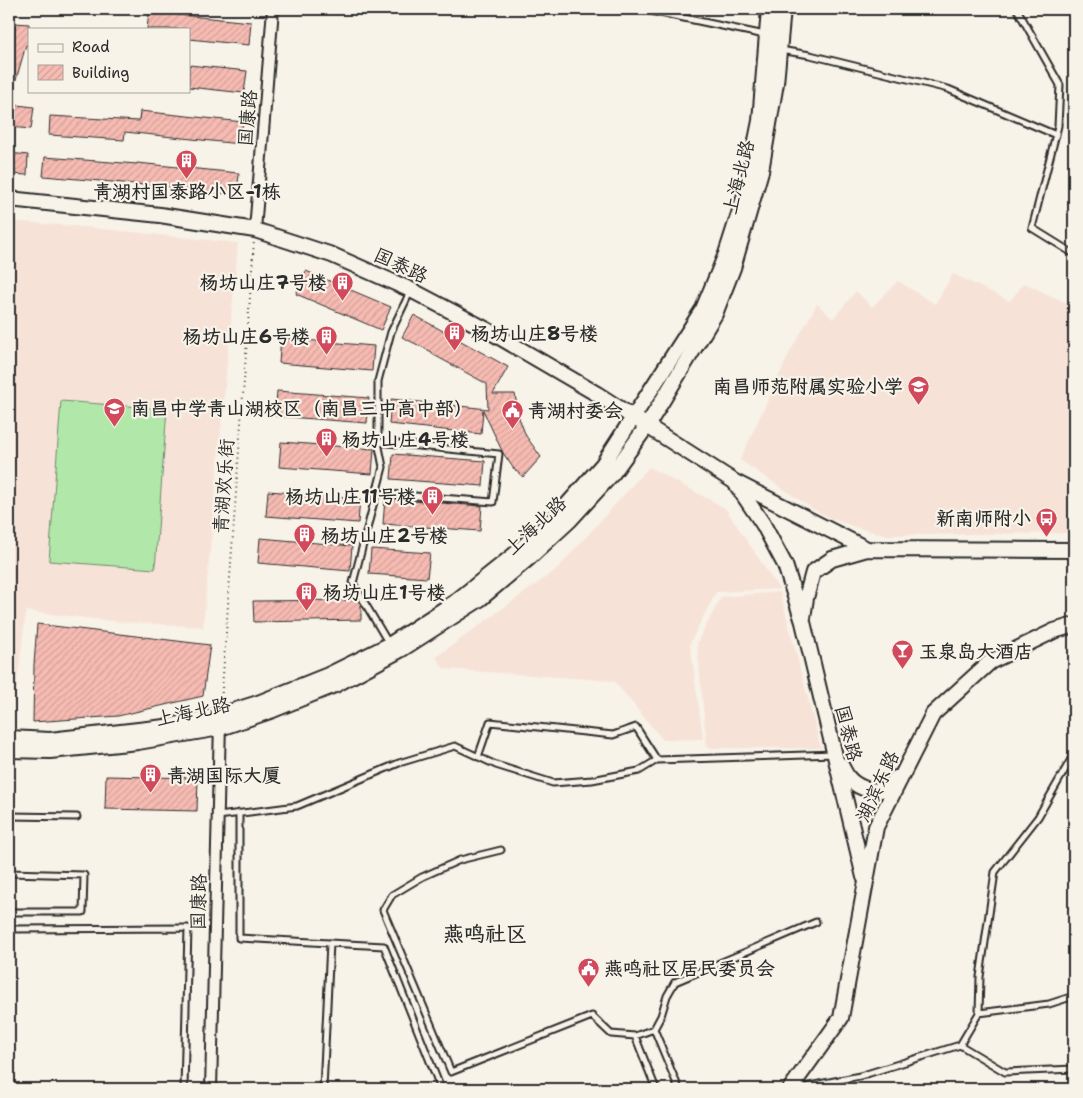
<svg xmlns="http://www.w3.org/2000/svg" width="1083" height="1098" font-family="'Shantell Sans','LXGW WenKai TC',sans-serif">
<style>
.built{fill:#f7e2d8}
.pitch{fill:#b1e8aa;stroke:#6e8a6a}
.building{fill:url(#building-hatch);stroke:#2b2b2b}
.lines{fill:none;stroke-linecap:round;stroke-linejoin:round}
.lane-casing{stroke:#2b2b2b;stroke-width:9}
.street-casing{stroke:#2b2b2b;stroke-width:14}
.secondary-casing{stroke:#2b2b2b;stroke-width:18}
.path{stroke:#2b2b2b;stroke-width:2;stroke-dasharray:1 4;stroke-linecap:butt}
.lane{stroke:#f7f3e8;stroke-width:5}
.street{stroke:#f7f3e8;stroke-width:10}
.secondary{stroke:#f7f3e8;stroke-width:14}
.labels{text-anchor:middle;stroke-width:4.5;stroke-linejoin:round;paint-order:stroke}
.street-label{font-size:19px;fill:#2b2b2b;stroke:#f7f3e8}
.poi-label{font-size:19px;font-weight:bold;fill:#2b2b2b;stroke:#f7f3e8;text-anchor:start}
.quarter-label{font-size:21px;font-weight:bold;fill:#2b2b2b;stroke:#f7f3e8}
</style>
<defs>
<pattern id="building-hatch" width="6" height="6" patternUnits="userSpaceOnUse" patternTransform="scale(1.25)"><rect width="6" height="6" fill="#f6bbb2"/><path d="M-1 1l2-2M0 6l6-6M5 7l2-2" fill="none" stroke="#d3a199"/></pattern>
</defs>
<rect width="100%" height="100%" fill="#f7f3e8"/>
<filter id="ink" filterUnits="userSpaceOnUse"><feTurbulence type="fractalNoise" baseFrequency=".02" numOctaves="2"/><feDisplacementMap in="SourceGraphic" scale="10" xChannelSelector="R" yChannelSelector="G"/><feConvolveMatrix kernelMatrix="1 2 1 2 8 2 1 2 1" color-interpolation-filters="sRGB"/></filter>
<g filter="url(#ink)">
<path class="built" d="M9,221l64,5 165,17 -35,384 -82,-5 -95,-11 -13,106 -4,-1z
M953,274l57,27 14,-18 49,23 1,227 -188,2 -28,-7 -26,-9 -19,-10 -73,-49 51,-110 26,-46 16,15 23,-28 16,16 26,-26 37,23z
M649,467l76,41 54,81 -63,3 -26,51 13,96 -40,1 -49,-59 -170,-12 -8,-12 121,-88z
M780,592l41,156h-114l-10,-105 24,-46z"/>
<path class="pitch" d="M61,401l106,8 -12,160 -106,-8z"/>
<path class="building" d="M149,12l102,10 -2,23 -60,-6v-10h-42z
M15,23l14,1v22l-3,-1 -10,35 -7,-2v-22l4,1z
M189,65l58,6 -3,22 -55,-6z
M9,104l25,3 -3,22 -22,-2z
M140,111l103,11 -3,22 -115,-12 -1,8 -75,-5 1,-19 89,5z
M9,153l19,2 -1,20 -18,-1z
M45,157l92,7v-1l102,10 -2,22 -102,-11 -92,-8z
M306,271l85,36 -10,23 -85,-36z
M414,315l94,52 -15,27h22l4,24 7,18 15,21 -18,20 -9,-8 -11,-16 -20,-43 -2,24 -92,-10 2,-25 97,10 -1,-25 -55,-30v-2l-30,-15z
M281,338l93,8 -2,25 -93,-8z
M277,391l92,7 -2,25 -92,-7z
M281,442l93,7 -2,25 -93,-7z
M393,454l92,7 -2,25 -92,-7z
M268,491l92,7 -2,25 -92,-7z
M385,499l97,7 -2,25 -97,-7z
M260,538l92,8 -2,25 -92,-8z
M371,549l59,4 -3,25 -58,-4z
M358,600l3,5v15l-107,2 -1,-21z
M37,624l173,21 -7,51 -85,20 -85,6 1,-57z
M106,776l92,2 -1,33 -92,-2z"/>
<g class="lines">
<defs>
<path id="lane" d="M641,9l124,26
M1017,9l43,76 -2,41 -26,102 42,26
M780,50l30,5 138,34 108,46
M376,493l117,9 6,-48 -121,-12
M389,644l-36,-61 30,-116 -5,-25v-61l13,-49 20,-42
M478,757l12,-35 123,13 23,-8 21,33
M239,813v125l145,8 57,143
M9,816l68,1
M218,816l79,-10 102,-43 56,-17 41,19 57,18 39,-3 47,-9 18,-11 177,-6
M501,850l-41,10 -38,17 -30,18 -9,15 68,162 141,-56 19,18 24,2 21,53
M9,873l75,2 -1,37h-74
M9,929l179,-1 -4,161
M979,1013l70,-9 25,-8
M635,1036l19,-7
M960,1045l19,-32 1,-36 15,-105 43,-55 36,-63
M323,1089l7,-146
M679,1089l-25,-60 7,-13 6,-20 8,-14 141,-60
M794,1089l66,-13 100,-31 45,27 69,-3"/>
<path id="street" d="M255,230l18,-221
M211,1089l9,-366"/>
<path id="secondary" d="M9,199l151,16 95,15 77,25 79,35 78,41 108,63 138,88 132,67 207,1
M736,484l27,40 22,41 18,57 61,255
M803,618l3,-20 7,-26 19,-13 35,-10
M9,738l41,2 115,-13 55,-12 38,-12 70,-28 61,-30 66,-43 59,-47 45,-41 44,-50 100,-155 23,-55 19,-59 15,-74 9,-112
M9,750l41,1 88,-9 82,-14 53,-18 62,-25 67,-36 78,-50 50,-42 40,-37 43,-47 34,-47 68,-112 18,-46 28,-97 15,-88 7,-74
M841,765c2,4 4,8 6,11 7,10 25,18 37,13 6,-2 9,-7 12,-11
M790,1089l51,-71 35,-191 57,-113 57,-52 64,-31 20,-6"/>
</defs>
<use href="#lane" class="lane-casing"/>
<use href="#street" class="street-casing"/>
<use href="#secondary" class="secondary-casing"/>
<path class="path" d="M221,703l33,-462"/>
<use href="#lane" class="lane"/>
<use href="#street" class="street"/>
<use href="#secondary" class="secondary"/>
</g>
</g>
<defs>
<symbol id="building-pin" viewBox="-11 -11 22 30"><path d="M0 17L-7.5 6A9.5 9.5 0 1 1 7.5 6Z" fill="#d1495b" stroke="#f7f3e8"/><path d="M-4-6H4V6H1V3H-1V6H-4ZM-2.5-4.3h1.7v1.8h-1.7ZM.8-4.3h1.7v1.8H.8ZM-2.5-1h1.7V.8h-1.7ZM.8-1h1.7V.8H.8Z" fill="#fff"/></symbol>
<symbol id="school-pin" viewBox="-11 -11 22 30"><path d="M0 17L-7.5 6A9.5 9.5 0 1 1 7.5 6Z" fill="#d1495b" stroke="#f7f3e8"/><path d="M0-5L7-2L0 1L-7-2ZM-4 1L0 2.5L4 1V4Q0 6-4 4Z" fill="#fff"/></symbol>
<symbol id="civic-pin" viewBox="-11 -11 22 30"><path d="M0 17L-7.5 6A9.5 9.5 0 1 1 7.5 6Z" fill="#d1495b" stroke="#f7f3e8"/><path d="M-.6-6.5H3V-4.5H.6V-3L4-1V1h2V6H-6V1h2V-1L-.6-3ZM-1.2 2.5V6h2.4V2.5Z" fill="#fff"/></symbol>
<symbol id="bus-pin" viewBox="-11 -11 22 30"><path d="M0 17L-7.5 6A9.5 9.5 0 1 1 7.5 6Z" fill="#d1495b" stroke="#f7f3e8"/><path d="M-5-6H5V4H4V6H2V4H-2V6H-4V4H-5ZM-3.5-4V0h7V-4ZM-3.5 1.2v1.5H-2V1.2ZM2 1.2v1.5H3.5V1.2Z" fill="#fff"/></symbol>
<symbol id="bar-pin" viewBox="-11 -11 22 30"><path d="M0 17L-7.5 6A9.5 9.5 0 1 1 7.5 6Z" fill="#d1495b" stroke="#f7f3e8"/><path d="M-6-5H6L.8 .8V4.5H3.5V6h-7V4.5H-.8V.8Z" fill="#fff"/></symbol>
</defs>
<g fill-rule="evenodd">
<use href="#building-pin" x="174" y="148" width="25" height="34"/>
<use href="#building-pin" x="330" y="270" width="25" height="34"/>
<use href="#building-pin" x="442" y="320" width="25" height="34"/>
<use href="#building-pin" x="314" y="324" width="25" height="34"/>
<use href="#school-pin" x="906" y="374" width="25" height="34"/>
<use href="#school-pin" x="102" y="396" width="25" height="34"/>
<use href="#civic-pin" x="500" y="398" width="25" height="34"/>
<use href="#building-pin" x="314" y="426" width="25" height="34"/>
<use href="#building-pin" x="420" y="484" width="25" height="34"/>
<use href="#bus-pin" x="1034" y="506" width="25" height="34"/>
<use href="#building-pin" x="292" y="522" width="25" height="34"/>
<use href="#building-pin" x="294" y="580" width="25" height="34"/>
<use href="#bar-pin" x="890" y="638" width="25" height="34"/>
<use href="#building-pin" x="138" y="762" width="25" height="34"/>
<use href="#civic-pin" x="576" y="956" width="25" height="34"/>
</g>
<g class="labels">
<g class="street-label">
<text transform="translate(247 118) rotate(-85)" y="7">国康路</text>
<text transform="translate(738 177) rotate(-76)" y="7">上海北路</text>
<text transform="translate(401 265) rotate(25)" y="7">国泰路</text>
<text transform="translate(223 486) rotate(-86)" y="7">青湖欢乐街</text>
<text transform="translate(535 525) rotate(-43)" y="7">上海北路</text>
<text transform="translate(193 711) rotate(-12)" y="7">上海北路</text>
<text transform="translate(849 733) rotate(76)" y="7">国泰路</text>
<text transform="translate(877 786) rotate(-65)" y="7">湖滨东路</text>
<text transform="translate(198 902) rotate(-89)" y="7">国康路</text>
</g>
<g class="poi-label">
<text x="187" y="198" text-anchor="middle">青湖村国泰路小区-1栋</text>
<text x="327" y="289" text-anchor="end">杨坊山庄7号楼</text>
<text x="471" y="340">杨坊山庄8号楼</text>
<text x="310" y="343" text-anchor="end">杨坊山庄6号楼</text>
<text x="903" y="393" text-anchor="end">南昌师范附属实验小学</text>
<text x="131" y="415">南昌中学青山湖校区（南昌三中高中部）</text>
<text x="528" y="417">青湖村委会</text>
<text x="342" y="446">杨坊山庄4号楼</text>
<text x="416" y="503" text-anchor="end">杨坊山庄11号楼</text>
<text x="1031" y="525" text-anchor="end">新南师附小</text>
<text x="321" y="542">杨坊山庄2号楼</text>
<text x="323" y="599">杨坊山庄1号楼</text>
<text x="919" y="658">玉泉岛大酒店</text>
<text x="167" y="782">青湖国际大厦</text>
<text x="604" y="975">燕鸣社区居民委员会</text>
</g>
<g class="quarter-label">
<text x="485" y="941">燕鸣社区</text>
</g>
</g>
<rect width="1083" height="1098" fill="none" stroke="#f7f3e8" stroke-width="30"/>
<rect x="15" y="15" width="1053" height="1068" fill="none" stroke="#2b2b2b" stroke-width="2" filter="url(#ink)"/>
<rect x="28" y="28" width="162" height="65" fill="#f7f3e8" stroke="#a5a39c"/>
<rect x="38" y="44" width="25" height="8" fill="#f7f3e8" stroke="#a5a39c"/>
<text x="72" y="52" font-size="15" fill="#2b2b2b">Road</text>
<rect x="38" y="65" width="25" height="15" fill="url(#building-hatch)" stroke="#a5a39c"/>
<text x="72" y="78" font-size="15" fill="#2b2b2b">Building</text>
</svg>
